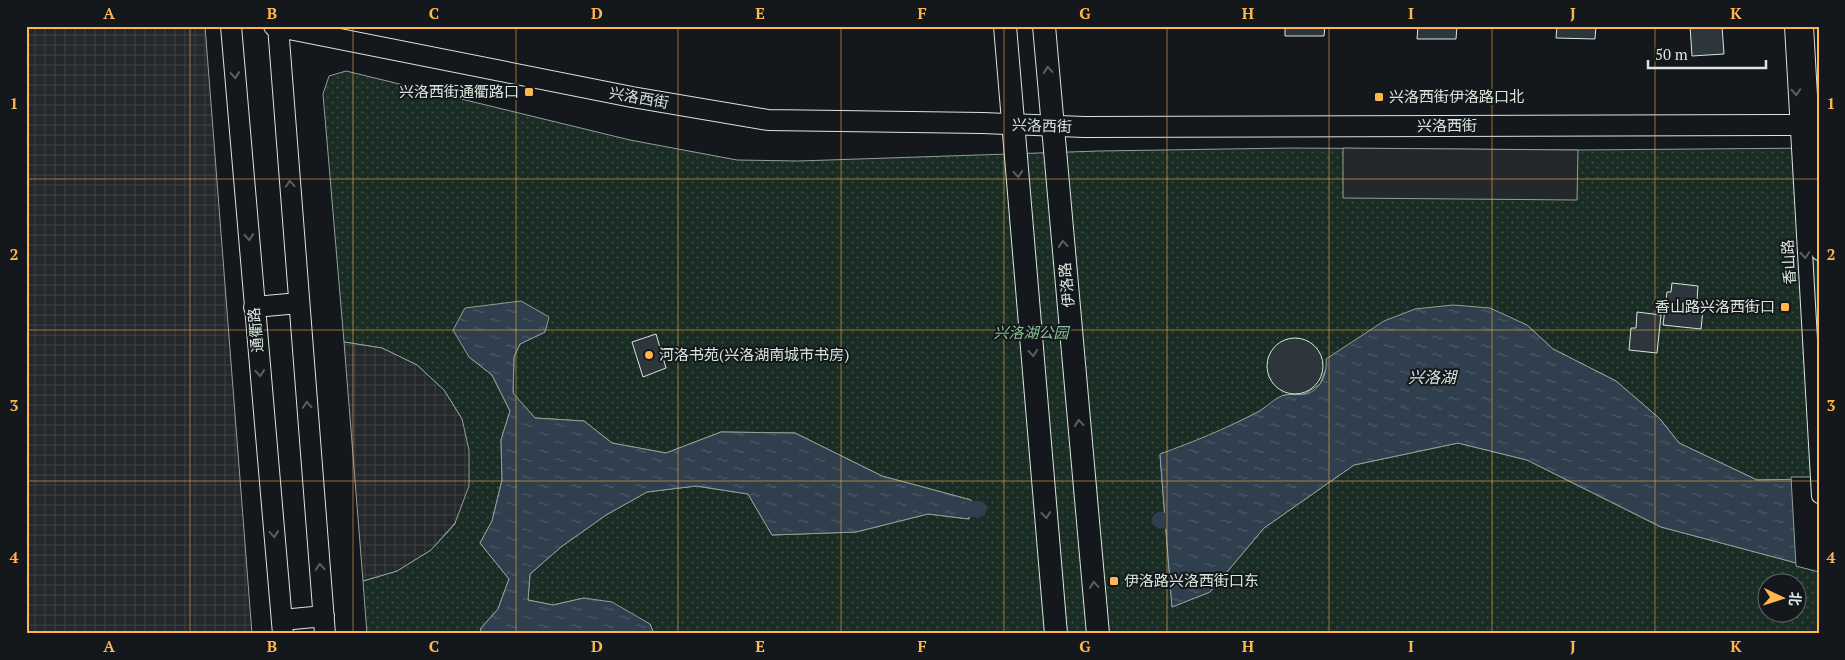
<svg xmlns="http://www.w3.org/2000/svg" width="1845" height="660" font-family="'PT Serif','Noto Sans SC',serif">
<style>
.park{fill:url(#park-dots);stroke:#939e99;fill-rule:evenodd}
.parking{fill:#24282b;stroke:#939e99}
.plaza{fill:url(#plaza-grid);stroke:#939e99}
.water{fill:url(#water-ripples);stroke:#939e99}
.pier{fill:#14181c;stroke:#939e99}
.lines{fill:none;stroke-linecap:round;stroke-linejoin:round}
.canal{stroke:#2f3f4d;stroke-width:16}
.building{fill:#2c363c;stroke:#d8e6dc}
.street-casing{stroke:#d8e6dc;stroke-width:16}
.secondary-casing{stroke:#d8e6dc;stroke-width:22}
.primary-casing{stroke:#d8e6dc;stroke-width:24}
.street{stroke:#14181c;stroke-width:14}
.secondary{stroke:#14181c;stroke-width:20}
.primary{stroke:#14181c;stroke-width:22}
.oneway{stroke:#59605f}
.grid{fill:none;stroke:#ffb74d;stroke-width:1;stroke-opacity:0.55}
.poi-dot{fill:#ffb74d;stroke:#14181c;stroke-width:2}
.labels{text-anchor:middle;stroke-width:4;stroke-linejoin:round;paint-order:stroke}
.poi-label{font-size:15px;fill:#d8e6dc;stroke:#14181c;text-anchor:start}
.street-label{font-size:15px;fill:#d8e6dc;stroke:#14181c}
.park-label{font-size:15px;font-style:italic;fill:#8ac095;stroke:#14181c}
.water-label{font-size:16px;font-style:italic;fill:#d8e6dc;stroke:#14181c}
.neatline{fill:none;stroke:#ffb74d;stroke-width:2}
.grid-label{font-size:16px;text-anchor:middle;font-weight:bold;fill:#ffb74d}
</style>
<defs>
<pattern id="park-dots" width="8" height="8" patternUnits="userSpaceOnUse" patternTransform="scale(1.25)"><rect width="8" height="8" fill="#1a2d24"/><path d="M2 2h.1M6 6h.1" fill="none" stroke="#3b4b43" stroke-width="1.8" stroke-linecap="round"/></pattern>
<pattern id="plaza-grid" width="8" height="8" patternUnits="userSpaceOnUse" patternTransform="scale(1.25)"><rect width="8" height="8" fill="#24282b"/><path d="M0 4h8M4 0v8" fill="none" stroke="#393d3f"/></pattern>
<pattern id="water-ripples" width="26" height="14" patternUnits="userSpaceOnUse" patternTransform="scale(1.25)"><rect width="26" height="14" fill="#2f3f4d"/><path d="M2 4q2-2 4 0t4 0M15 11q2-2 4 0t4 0" fill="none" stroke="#4c5b66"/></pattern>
</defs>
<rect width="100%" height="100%" fill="#14181c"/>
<path class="park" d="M346,71l284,69 107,20 61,1 301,-10 192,-3 287,2 241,-2v331l-62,1 -78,-37 -19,-24 -44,-38 -63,-32 -26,-24 -200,41 -7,18 -15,10 -21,1 -26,17 -46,23 -52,20 12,152 38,-15 54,-64 90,-63 104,-22 69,17 134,67 158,42v65h-1165l-4,-10 -66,-26 -31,7 -25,-5 2,-26 31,-27 45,-32 41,-23 49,-6 52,8 24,41 84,-3 72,-18 41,5 2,-19 -89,-24 -87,-43 -74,-1 -55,21 -54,-10 -28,-22 -49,-3 -22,-24 1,-37 6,-13 25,-12 -76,25 23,18 18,36 -9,29 1,40 -10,41 -12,22 29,36 -11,30 -17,19 -1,6h-113l-4,-53 34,-10 34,-21 24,-26 7,-105 -18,-29 -27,-25 -35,-17 -38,-6 -21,-248 6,-18zM1768,582h30v30h-30z"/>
<path class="parking" d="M1343,148l235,2 -1,50 -234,-2z"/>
<path class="plaza" d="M26,26h179l47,608h-226z
M344,342l38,6 35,17 27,25 18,29 7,31v36l-14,37 -24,27 -34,21 -34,10z"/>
<path class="water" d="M521,301l28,16 -4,15 -25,12 -6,13 -1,36 22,25 49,3 28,22 54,10 55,-21 74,1 87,43 89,24 -2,19 -41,-5 -72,18 -84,3 -24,-41 -52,-8 -49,6 -41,23 -45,32 -31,27 -2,26 25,5 31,-7 28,4 38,22 4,10h-174l1,-6 17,-19 11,-30 -29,-36 12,-22 10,-41 -1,-40 9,-29 -18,-36 -23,-18 -16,-27 12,-22z
M1453,305l37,3 37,17 26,24 63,32 44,38 19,24 78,37 62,-1v90l-158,-42 -134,-67 -69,-17 -104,22 -90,63 -54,64 -38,15 -12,-153c33,-12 65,-25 96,-41 9,-4 19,-16 29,-18 14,-2 23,4 35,-11 5,-7 7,-17 6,-25l58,-38 31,-12z"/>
<path class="pier" d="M1791,477h28v95l-23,-6z"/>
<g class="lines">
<path class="canal" d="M970,509h9
M1160,520l5,1"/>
</g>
<path class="building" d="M1285,26h40l-1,10h-39z
M1418,26h39l-1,13h-39z
M1557,26h39l-1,13 -39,-1z
M1690,26h32l2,28 -32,2z
M1672,283l26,3 -1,14 7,1 -3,28 -38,-4 4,-33h4z
M1637,312l24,3 -4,38 -28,-3 2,-22h5z
M656,334l10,34 -23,9 -11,-35z
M1267 366a28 28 0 1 1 56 0a28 28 0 1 1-56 0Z"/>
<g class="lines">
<defs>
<path id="street" d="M1792,26l27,470
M1806,26l13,227"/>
<path id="secondary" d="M231,26l52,608
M274,26l358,71 136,23 215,3 101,4 735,-2
M278,26l47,608
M254,307l45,-4
M282,620l42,-4"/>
<path id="primary" d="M1005,26l51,608
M1044,26l54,608"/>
</defs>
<use href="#street" class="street-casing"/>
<use href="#secondary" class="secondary-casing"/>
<use href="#primary" class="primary-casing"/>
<use href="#street" class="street"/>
<use href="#secondary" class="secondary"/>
<use href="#primary" class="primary"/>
</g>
<defs><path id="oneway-chevron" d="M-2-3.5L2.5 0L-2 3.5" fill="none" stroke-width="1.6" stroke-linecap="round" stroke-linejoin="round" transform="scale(1.25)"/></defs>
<g class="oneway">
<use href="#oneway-chevron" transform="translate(1048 70) rotate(-95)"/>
<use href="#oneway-chevron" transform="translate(235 75) rotate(85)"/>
<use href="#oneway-chevron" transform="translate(1796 92) rotate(87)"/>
<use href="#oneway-chevron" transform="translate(1018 174) rotate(85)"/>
<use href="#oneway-chevron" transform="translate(290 184) rotate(-94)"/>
<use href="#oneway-chevron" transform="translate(249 237) rotate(85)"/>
<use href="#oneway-chevron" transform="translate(1063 244) rotate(-95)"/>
<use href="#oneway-chevron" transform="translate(1805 255) rotate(87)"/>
<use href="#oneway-chevron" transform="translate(1033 353) rotate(85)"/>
<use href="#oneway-chevron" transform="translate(260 373) rotate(85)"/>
<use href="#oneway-chevron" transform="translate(307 405) rotate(-94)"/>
<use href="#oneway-chevron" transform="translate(1079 423) rotate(-95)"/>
<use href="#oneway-chevron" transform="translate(1046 515) rotate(85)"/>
<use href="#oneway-chevron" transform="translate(274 534) rotate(85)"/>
<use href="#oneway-chevron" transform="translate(320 567) rotate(-94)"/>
<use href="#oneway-chevron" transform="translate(1094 585) rotate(-95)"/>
</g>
<path class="grid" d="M190,26v608M353,26v608M516,26v608M678,26v608M841,26v608M1004,26v608M1167,26v608M1329,26v608M1492,26v608M1655,26v608M26,179h1793M26,330h1793M26,481h1793"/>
<g class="poi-dot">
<rect x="524" y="87" width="10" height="10" rx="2.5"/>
<rect x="1374" y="92" width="10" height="10" rx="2.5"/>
<rect x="1780" y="302" width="10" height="10" rx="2.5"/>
<circle cx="649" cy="355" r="5"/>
<rect x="1109" y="576" width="10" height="10" rx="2.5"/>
</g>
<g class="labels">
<g class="poi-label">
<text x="519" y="97" text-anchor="end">兴洛西街通衢路口</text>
<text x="1389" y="102">兴洛西街伊洛路口北</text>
<text x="1775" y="312" text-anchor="end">香山路兴洛西街口</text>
<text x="659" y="360">河洛书苑(兴洛湖南城市书房)</text>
<text x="1124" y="586">伊洛路兴洛西街口东</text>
</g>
<g class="street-label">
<text transform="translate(639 98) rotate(10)" y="5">兴洛西街</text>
<text transform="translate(1042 126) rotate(2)" y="5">兴洛西街</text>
<text x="1447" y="131">兴洛西街</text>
<text transform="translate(1789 262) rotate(-93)" y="5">香山路</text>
<text transform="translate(1067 285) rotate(-95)" y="5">伊洛路</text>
<text transform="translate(256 330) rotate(-95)" y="5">通衢路</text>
</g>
<g class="park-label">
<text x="1031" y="338">兴洛湖公园</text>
</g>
<g class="water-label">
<text x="1432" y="383">兴洛湖</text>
</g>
</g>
<rect width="1845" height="660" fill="none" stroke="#14181c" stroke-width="55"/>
<g transform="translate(1782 598) rotate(94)"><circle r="24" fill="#14181c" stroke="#626a69"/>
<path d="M0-4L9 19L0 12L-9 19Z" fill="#ffb74d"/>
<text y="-8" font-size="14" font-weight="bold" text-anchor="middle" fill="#d8e6dc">北</text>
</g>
<path d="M1648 60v8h118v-8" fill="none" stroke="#d8e6dc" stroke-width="2.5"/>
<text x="1655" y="60" font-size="15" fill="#d8e6dc" stroke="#14181c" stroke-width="4" paint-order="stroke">50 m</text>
<rect x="28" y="28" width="1790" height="604" class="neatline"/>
<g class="grid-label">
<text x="109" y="19">A</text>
<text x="272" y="19">B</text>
<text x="434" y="19">C</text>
<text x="597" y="19">D</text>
<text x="760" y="19">E</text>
<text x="922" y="19">F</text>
<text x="1085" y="19">G</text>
<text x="1248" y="19">H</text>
<text x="1411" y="19">I</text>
<text x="1573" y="19">J</text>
<text x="1736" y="19">K</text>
<text x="14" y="109">1</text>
<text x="1831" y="109">1</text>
<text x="14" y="260">2</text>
<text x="1831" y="260">2</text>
<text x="14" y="411">3</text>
<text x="1831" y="411">3</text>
<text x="14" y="563">4</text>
<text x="1831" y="563">4</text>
<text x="109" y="652">A</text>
<text x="272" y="652">B</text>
<text x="434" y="652">C</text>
<text x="597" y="652">D</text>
<text x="760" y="652">E</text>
<text x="922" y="652">F</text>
<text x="1085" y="652">G</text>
<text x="1248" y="652">H</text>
<text x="1411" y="652">I</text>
<text x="1573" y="652">J</text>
<text x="1736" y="652">K</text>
</g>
</svg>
